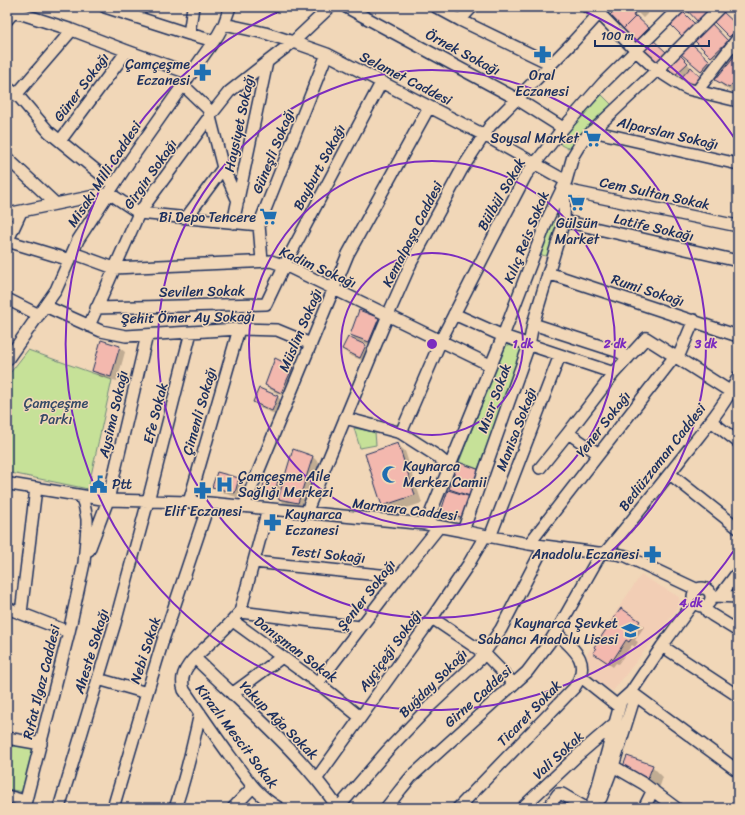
<svg xmlns="http://www.w3.org/2000/svg" width="745" height="815" font-family="Sriracha,sans-serif">
<style>
.built{fill:#f2ceb5}
.green{fill:#c6e198;stroke:#70887b}
.shadow{fill:#0003}
.building{fill:#f3b8ae;stroke:#1b2f5e}
.lines{fill:none;stroke-linecap:round;stroke-linejoin:round}
.minor-casing{stroke:#1b2f5e;stroke-width:14}
.minor{stroke:#f1d7b8;stroke-width:11}
.ring{fill:none;stroke:#7b2cbf;stroke-width:2}
.labels{text-anchor:middle;stroke-width:3;stroke-linejoin:round;paint-order:stroke}
.street-label{font-size:14px;fill:#1b2f5e;stroke:#f1d7b8}
.poi-label{font-size:14px;fill:#1b2f5e;stroke:#f1d7b8;text-anchor:end}
.park-label{font-size:14px;fill:#354a67;stroke:#f1d7b8}
.centre{fill:#7b2cbf;stroke:#f1d7b8;stroke-width:2}
.ring-label{font-size:12px;text-anchor:middle;font-weight:bold;fill:#7b2cbf;stroke:#f1d7b8;stroke-width:3;stroke-linejoin:round;paint-order:stroke}
</style>
<rect width="100%" height="100%" fill="#f1d7b8"/>
<filter id="ink" filterUnits="userSpaceOnUse"><feTurbulence type="fractalNoise" baseFrequency=".025" numOctaves="2"/><feDisplacementMap in="SourceGraphic" scale="8" xChannelSelector="R" yChannelSelector="G"/><feConvolveMatrix kernelMatrix="1 2 1 2 8 2 1 2 1" color-interpolation-filters="sRGB"/></filter>
<g filter="url(#ink)">
<path class="built" d="M641,575l38,22 1,8 -2,3 -65,83 -22,-12 -4,-25z"/>
<path class="green" d="M602,95l11,11 -42,41 -4,1 -6,-3 -1,-3 4,-8z
M552,221l5,2 1,5 -9,29 -10,-3z
M507,341l18,7 -47,121 -19,-7z
M28,350l84,30 -24,109 -77,-16 -4,-2v-94z
M354,428l21,4 1,13 -16,3z
M7,743l28,5 -12,44 -16,-3z"/>
<path class="shadow" d="M619,7h9l12,12 -1,1 14,14 -12,13 -31,-31z
M632,7h19l2,1 -10,10z
M714,21l24,7v17z
M711,25l27,27v42l-1,1 -13,-8 -9,-8 -3,3 -18,-17 -3,-21 31,30 8,-11h-1l-6,5 -27,-28z
M680,56l33,34 -8,9 -18,-13 -18,-19z
M378,319l5,5 -8,23 -19,-7 -5,-6z
M348,338l17,8 6,6 -5,10 -17,-7 -6,-6z
M119,347l6,5 -8,29 -18,-5 -6,-5z
M292,368l6,5 -11,25 -16,-8 -5,-6z
M260,389l18,8 5,5 -6,13 -17,-7 -6,-6z
M397,444l8,7 17,52 -31,10 -8,-8z
M313,457l7,7 -15,45 -19,-3 -7,-7z
M479,471l-10,52 -21,-7 -5,-5 12,-18 -5,-5z
M238,479l6,6 -4,13 -21,-6 -6,-5z
M277,482l4,4 -4,11 -11,-3 -3,-4z
M639,622l5,5 -9,13 3,2 -3,5 -3,-2 -14,19 -2,-1 -3,4 -13,-9 -6,-6z
M652,766l11,11 -4,12 -36,-21z"/>
<path class="building" d="M618,7h11l6,6 -2,3 2,1 -13,13 -13,-14z
M631,7h12l-6,6z
M688,7h25l-15,15 -12,-13z
M727,7h11v11z
M682,11l14,14 -13,12 -14,-14z
M722,11l16,15v2l-9,9 -16,-16z
M636,16l13,12 -14,14 -13,-12z
M711,23l17,18 -17,16 -17,-17z
M652,39l14,13 -9,10 -14,-13z
M691,43l19,18 -9,10 -20,-17z
M738,53v25l-9,10 -14,-8 21,-26z
M680,55l8,8 -13,12 -8,-8z
M691,67l11,12 -8,10 -14,-10z
M359,310l20,8 -10,24 -19,-7z
M348,337l18,8 -6,13 -18,-9z
M101,340l19,6 -9,31 -19,-6z
M275,358l18,9 -12,26 -16,-8z
M259,388l19,8 -6,15 -19,-9z
M398,443l17,52 -33,11 -17,-52z
M293,449l20,7 -15,47 -20,-4z
M458,462l22,8 -10,26 -21,-7z
M217,472l22,6 -4,15 -23,-6z
M265,478l13,3 -4,13 -12,-3z
M448,490l23,7 -7,21 -23,-7z
M621,608l19,13 -10,13 3,2 -4,6 -3,-2 -13,20 -2,-2 -3,5 -15,-10 3,-4 -2,-2z
M627,756l26,9 -5,13 -26,-9z"/>
<g class="lines">
<defs>
<path id="minor" d="M105,7l84,27 25,7
M346,7l171,92 46,29
M436,7l24,13 91,44
M587,7l12,6 37,38 21,19 25,16 6,3 50,12
M7,20l6,-7 9,1 50,16 55,21 64,23
M460,20l12,-13
M224,24l41,9 28,9 34,12 157,81 82,46
M189,34l4,-27
M183,85l25,24 15,59 -37,50
M7,87l13,11 29,34 65,53
M697,91l41,-53
M16,95l56,-65
M592,131l146,33
M60,141l67,-90
M7,158l49,46
M223,168l15,33
M565,190l173,36
M7,214l102,-21 30,20 120,12
M564,221l174,40
M233,223l34,-161 26,-20 37,-35
M7,241l63,19
M7,242l14,-30
M73,253l41,15 157,-7 20,7 199,97
M262,261l-3,-36 68,-171
M548,273l190,63
M7,299l32,16
M45,306l56,25 25,5 113,-7 38,1 34,14
M96,308l170,-4 18,-38 97,-183
M454,314l49,22 111,37
M533,324l86,28 9,6
M89,326l50,-113 71,-97 19,-24 38,-30
M7,360l49,-70 22,-50 53,-81 87,-124 6,-11 6,-17
M345,418l56,15 36,23 12,10
M711,421l27,21
M401,433l41,-95 50,-98 34,-65 34,-43 43,-49 77,-76
M568,433l31,21
M540,468l28,-35 46,-60 32,-35 85,54
M670,474l68,54
M7,484h3l98,16 81,2 20,1 217,21 37,7 14,3 52,10 69,9c10,-1 18,1 28,3l70,33
M189,502l50,-173
M244,506l104,-252 81,-147
M268,509l-28,103c-10,12 -21,23 -33,34 -6,6 -14,12 -19,20 -5,7 -7,15 -4,24 15,22 30,44 46,66 15,20 27,40 49,52
M306,513l82,-198 23,-52 51,-94 28,-43 82,-83 33,-36
M426,524l77,-188 45,-118 18,-37 7,-25 9,-15 75,-71 63,-63
M463,531l66,-186 4,-21 31,-103 1,-35
M490,537l70,-182
M529,544l146,-188 5,-3 14,-33
M89,550l19,-50 39,-165
M605,553c28,-34 56,-68 83,-103 18,-23 38,-46 50,-73
M254,562l145,15
M693 597a9 9 0 1 1 18 0a9 9 0 1 1-18 0Z
M715,596l23,1
M720,596l18,-24
M704,606l4,6 4,3 26,16
M7,608l62,24
M240,612l120,15
M21,613l15,-125
M432,618l52,35 30,31
M233,621l85,62 42,34
M662,646l76,50
M195,658c49,48 104,93 143,150
M580,676l39,31
M98,679l49,14
M318,683l81,-106 40,-50
M631,692l107,79
M232,694l50,-37
M7,738l34,6
M613,766l31,18 32,24
M317,778l115,-160 36,-53 17,-29
M7,796l18,5
M601,798l12,-32 20,-64 -2,-10
M24,808l45,-176 15,-69 3,-36v-8l-3,-15 -3,-8
M59,808l56,-185 33,-122 43,-169
M113,808l34,-115 17,-56 45,-134
M175,808c11,-31 18,-63 25,-95
M233,808l20,-21
M338,808l49,-57 42,-44 50,-47 22,-31 43,-83
M386,808l15,-19 10,-12 116,-105 22,-29 10,-16 42,-74
M458,808l116,-120c18,-26 1,-38 -18,-55
M522,808l55,-52 37,-32
M548,808l10,-14h4l24,14
M591,808l6,-19 24,-88 10,-9 31,-46 32,-44
M644,808l9,-18"/>
</defs>
<use href="#minor" class="minor-casing"/>
<use href="#minor" class="minor"/>
</g>
</g>
<g class="ring">
<circle cx="432" cy="344" r="91"/>
<circle cx="432" cy="344" r="183"/>
<circle cx="432" cy="344" r="274"/>
<path d="M737 546A366 366 0 1 1 289 7M575 7A366 366 0 0 1 737 142"/>
</g>
<defs>
<symbol id="pharmacy-bare" viewBox="-9 -9 18 18"><path d="M-2-6h4v4h4v4h-4v4h-4v-4h-4v-4h4Z" fill="#1f6fb2" stroke="#f1d7b8" stroke-width="2.5" paint-order="stroke"/></symbol>
<symbol id="supermarket-bare" viewBox="-9 -9 18 18"><path d="M-6-5.5h2.5l.6 2H6L4.5 2H-2.5L-4.4-4H-6ZM-1.5 3.2a1.3 1.3 0 1 0 .1 0ZM3 3.2a1.3 1.3 0 1 0 .1 0Z" fill="#1f6fb2" stroke="#f1d7b8" stroke-width="2.5" paint-order="stroke"/></symbol>
<symbol id="mosque-bare" viewBox="-9 -9 18 18"><path d="M3.5-4.9A6 6 0 1 0 3.5 4.9A5 5 0 1 1 3.5-4.9Z" fill="#1f6fb2" stroke="#f1d7b8" stroke-width="2.5" paint-order="stroke"/></symbol>
<symbol id="civic-bare" viewBox="-9 -9 18 18"><path d="M-.6-6.5H3V-4.5H.6V-3L4-1V1h2V6H-6V1h2V-1L-.6-3ZM-1.2 2.5V6h2.4V2.5Z" fill="#1f6fb2" stroke="#f1d7b8" stroke-width="2.5" paint-order="stroke"/></symbol>
<symbol id="hospital-bare" viewBox="-9 -9 18 18"><path d="M-5-5h3v3.5h4V-5h3V5h-3V1.5h-4V5h-3Z" fill="#1f6fb2" stroke="#f1d7b8" stroke-width="2.5" paint-order="stroke"/></symbol>
<symbol id="school-bare" viewBox="-9 -9 18 18"><path d="M0-5L7-2L0 1L-7-2ZM-4 1L0 2.5L4 1V4Q0 6-4 4Z" fill="#1f6fb2" stroke="#f1d7b8" stroke-width="2.5" paint-order="stroke"/></symbol>
</defs>
<g fill-rule="evenodd">
<use href="#pharmacy-bare" x="530" y="42" width="25" height="25"/>
<use href="#pharmacy-bare" x="190" y="60" width="25" height="25"/>
<use href="#supermarket-bare" x="580" y="126" width="25" height="25"/>
<use href="#supermarket-bare" x="564" y="190" width="25" height="25"/>
<use href="#supermarket-bare" x="256" y="204" width="25" height="25"/>
<use href="#mosque-bare" x="378" y="462" width="25" height="25"/>
<use href="#civic-bare" x="86" y="472" width="25" height="25"/>
<use href="#hospital-bare" x="212" y="472" width="25" height="25"/>
<use href="#pharmacy-bare" x="190" y="478" width="25" height="25"/>
<use href="#pharmacy-bare" x="260" y="510" width="25" height="25"/>
<use href="#pharmacy-bare" x="640" y="542" width="25" height="25"/>
<use href="#school-bare" x="618" y="618" width="25" height="25"/>
</g>
<g class="labels">
<g class="street-label">
<text transform="translate(463 52) rotate(28)" y="5">Örnek Sokağı</text>
<text transform="translate(406 78) rotate(27)" y="5">Selamet Caddesi</text>
<text transform="translate(81 87) rotate(-53)" y="5">Güner Sokağı</text>
<text transform="translate(239 123) rotate(-78)" y="5">Haysiyet Sokağı</text>
<text transform="translate(668 133) rotate(13)" y="5">Alparslan Sokağı</text>
<text transform="translate(273 151) rotate(-68)" y="5">Güneşli Sokağı</text>
<text transform="translate(319 167) rotate(-62)" y="5">Bayburt Sokağı</text>
<text transform="translate(104 174) rotate(-57)" y="5">Misakı Milli Caddesi</text>
<text transform="translate(150 174) rotate(-55)" y="5">Girgin Sokağı</text>
<text transform="translate(655 193) rotate(12)" y="5">Cem Sultan Sokak</text>
<text transform="translate(501 194) rotate(-60)" y="5">Bülbül Sokak</text>
<text transform="translate(654 227) rotate(13)" y="5">Latife Sokağı</text>
<text transform="translate(412 234) rotate(-63)" y="5">Kemalpaşa Caddesi</text>
<text transform="translate(526 237) rotate(-68)" y="5">Kılıç Reis Sokak</text>
<text transform="translate(318 267) rotate(24)" y="5">Kadim Sokağı</text>
<text transform="translate(648 290) rotate(18)" y="5">Rumi Sokağı</text>
<text transform="translate(202 291) rotate(-1)" y="5">Sevilen Sokak</text>
<text transform="translate(188 317) rotate(-1)" y="5">Şehit Ömer Ay Sokağı</text>
<text transform="translate(300 330) rotate(-67)" y="5">Müslim Sokağı</text>
<text transform="translate(494 398) rotate(-70)" y="5">Mısır Sokak</text>
<text transform="translate(199 411) rotate(-74)" y="5">Çimenli Sokağı</text>
<text transform="translate(155 413) rotate(-76)" y="5">Efe Sokak</text>
<text transform="translate(113 414) rotate(-77)" y="5">Aysima Sokağı</text>
<text transform="translate(603 424) rotate(-52)" y="5">Yener Sokağı</text>
<text transform="translate(516 429) rotate(-69)" y="5">Manisa Sokağı</text>
<text transform="translate(662 457) rotate(-52)" y="5">Bediüzzaman Caddesi</text>
<text transform="translate(405 509) rotate(7)" y="5">Marmara Caddesi</text>
<text transform="translate(328 554) rotate(6)" y="5">Testi Sokağı</text>
<text transform="translate(366 595) rotate(-52)" y="5">Şenler Sokağı</text>
<text transform="translate(296 649) rotate(37)" y="5">Danışman Sokak</text>
<text transform="translate(145 650) rotate(-72)" y="5">Nebi Sokak</text>
<text transform="translate(390 650) rotate(-54)" y="5">Ayçiçeği Sokağı</text>
<text transform="translate(91 651) rotate(-73)" y="5">Aheste Sokağı</text>
<text transform="translate(41 682) rotate(-76)" y="5">Rıfat Ilgaz Caddesi</text>
<text transform="translate(433 683) rotate(-45)" y="5">Buğday Sokağı</text>
<text transform="translate(478 696) rotate(-42)" y="5">Girne Caddesi</text>
<text transform="translate(529 713) rotate(-46)" y="5">Ticaret Sokak</text>
<text transform="translate(279 720) rotate(45)" y="5">Yakup Ağa Sokak</text>
<text transform="translate(237 736) rotate(53)" y="5">Kirazlı Mescit Sokak</text>
<text transform="translate(558 755) rotate(-43)" y="5">Vali Sokak</text>
</g>
<g class="poi-label">
<text x="190" y="69">Çamçeşme<tspan x="190" dy="16">Eczanesi</tspan></text>
<text x="542" y="80" text-anchor="middle">Oral<tspan x="542" dy="16">Eczanesi</tspan></text>
<text x="579" y="143">Soysal Market</text>
<text x="256" y="222">Bi Depo Tencere</text>
<text x="577" y="228" text-anchor="middle">Gülsün<tspan x="577" dy="16">Market</tspan></text>
<text x="403" y="471" text-anchor="start">Kaynarca<tspan x="403" dy="16">Merkez Camii</tspan></text>
<text x="238" y="481" text-anchor="start">Çamçeşme Aile<tspan x="238" dy="16">Sağlığı Merkezi</tspan></text>
<text x="112" y="489" text-anchor="start">Ptt</text>
<text x="203" y="516" text-anchor="middle">Elif Eczanesi</text>
<text x="285" y="519" text-anchor="start">Kaynarca<tspan x="285" dy="16">Eczanesi</tspan></text>
<text x="639" y="559">Anadolu Eczanesi</text>
<text x="618" y="628">Kaynarca Şevket<tspan x="618" dy="16">Sabancı Anadolu Lisesi</tspan></text>
</g>
<g class="park-label">
<text x="56" y="408">Çamçeşme<tspan x="56" dy="16">Parkı</tspan></text>
</g>
</g>
<circle cx="432" cy="344" r="6" class="centre"/>
<g class="ring-label">
<text x="523" y="348">1 dk</text>
<text x="615" y="348">2 dk</text>
<text x="706" y="348">3 dk</text>
<text x="691" y="607">4 dk</text>
</g>
<rect width="745" height="815" fill="none" stroke="#f1d7b8" stroke-width="24"/>
<rect x="12" y="12" width="721" height="791" fill="none" stroke="#1b2f5e" stroke-width="1.5" filter="url(#ink)"/>
<path d="M595 40v6h114v-6" fill="none" stroke="#1b2f5e" stroke-width="2"/>
<text x="601" y="40" font-size="12" fill="#1b2f5e" stroke="#f1d7b8" stroke-width="3" paint-order="stroke">100 m</text>
</svg>
